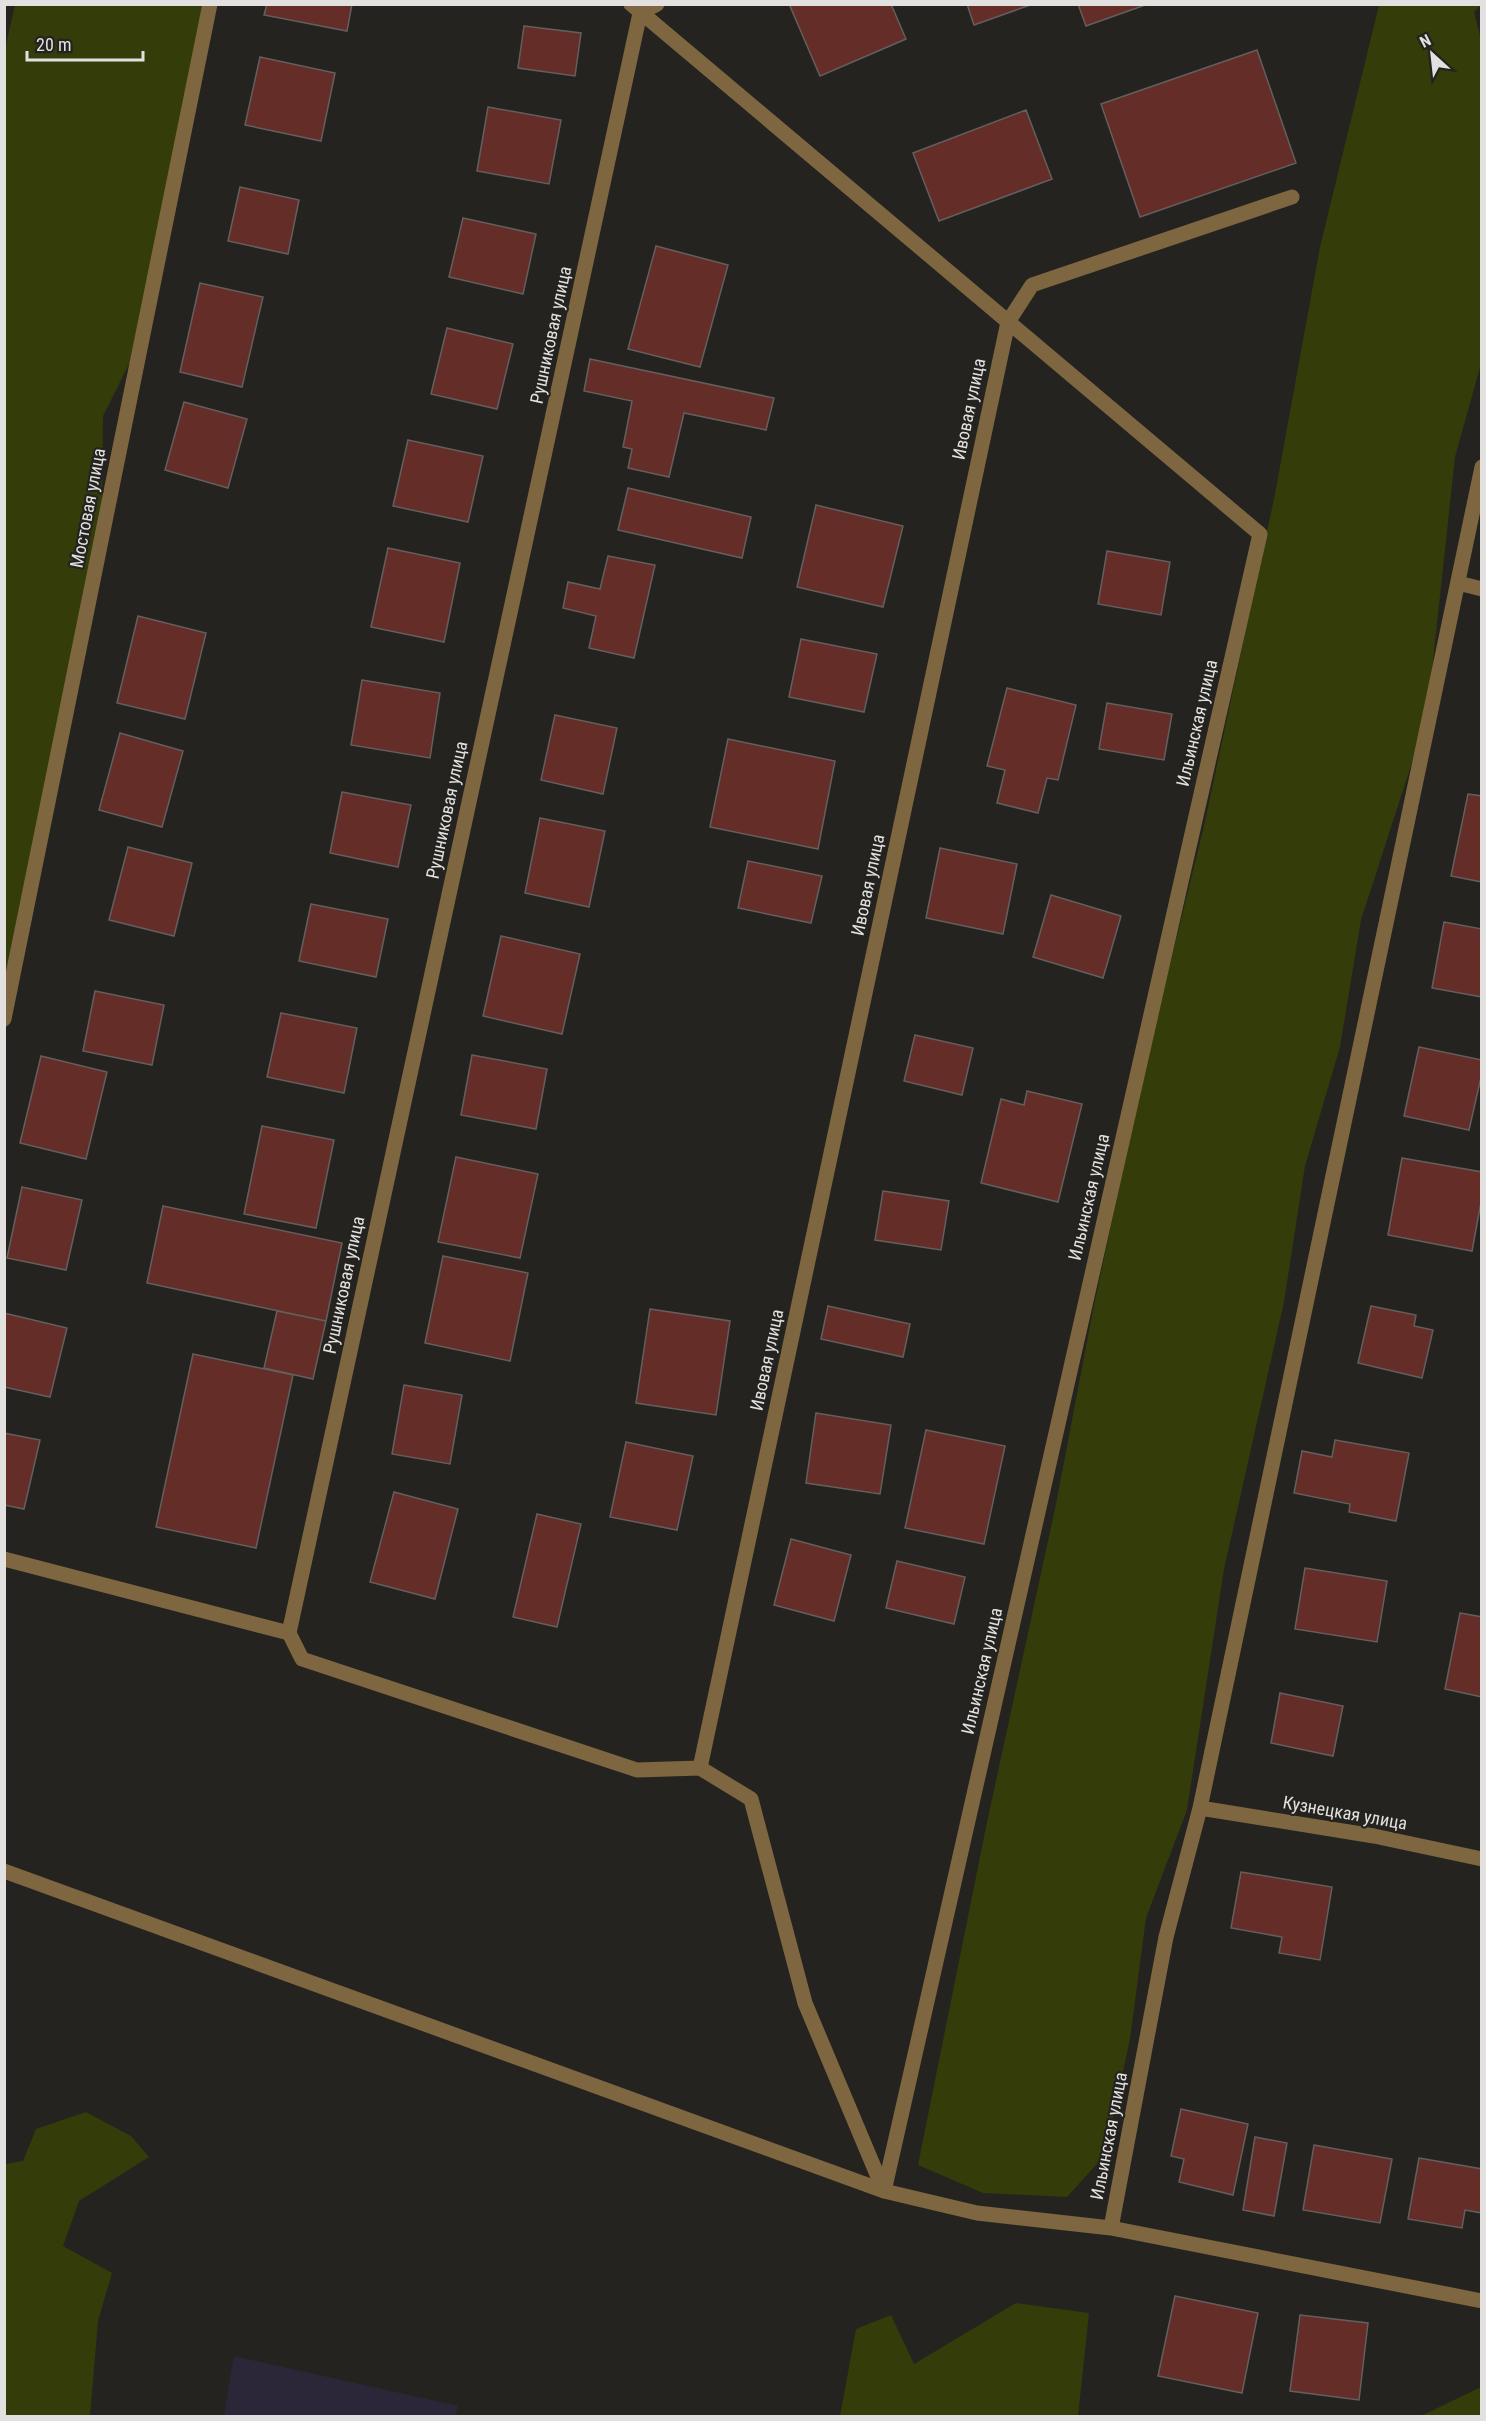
<svg xmlns="http://www.w3.org/2000/svg" width="1486" height="2421" font-family="'Roboto Condensed',sans-serif">
<style>
.industrial{fill:#2b2738}
.green{fill:#343c09}
.building{fill:#642d28;stroke:#635f5e;stroke-width:1.5}
.lines{fill:none;stroke-linecap:round;stroke-linejoin:round}
.minor{stroke:#7e6740;stroke-width:15}
.labels{text-anchor:middle;stroke-width:4.5;stroke-linejoin:round;paint-order:stroke}
.street-label{font-size:18px;fill:#e2e1df;stroke:#252320}
</style>
<rect width="100%" height="100%" fill="#252320"/>
<path class="industrial" d="M234,2356l224,50 -3,10h-231z"/>
<path class="green" d="M15,5h192l-76,355 -28,56 -1,89 -98,482 1,-938z
M1379,5h102l-7,7 8,32 -1,320 -26,93 -28,259 -66,204 -21,127 -35,119 -21,136 -60,267 -37,241 -41,108 -16,121 -25,116 -38,42 -84,-4 -65,-28 68,-338 70,-323 37,-194 53,-248 58,-236 71,-332 45,-247z
M86,2112l45,24 18,21 -70,44 -16,45 49,27 -14,48 -8,95h-85v-252l18,-3 13,-32z
M1016,2303l73,10 -11,103h-238l16,-87 35,-14 23,49z
M1481,2387v29h-60z"/>
<path class="building" d="M267,4h85l-5,27 -83,-16z
M794,4h97l15,35 -86,37 -30,-70z
M967,4h66l-59,21z
M1078,4h70l-62,22z
M524,26l57,7 -6,43 -57,-8z
M1257,50l39,113 -156,54 -39,-113z
M260,57l75,16 -14,68 -76,-16z
M488,107l73,13 -12,64 -72,-13z
M1026,110l26,69 -113,42 -26,-68z
M240,187l59,13 -11,54 -60,-13z
M463,218l73,16 -13,60 -74,-17z
M656,246l72,19 -28,102 -72,-18z
M200,283l63,14 -21,90 -62,-15z
M447,328l66,16 -16,65 -66,-15z
M590,359l184,39 -8,32 -82,-17 -15,64 -41,-9 4,-19 -9,-2 9,-46 -48,-10z
M184,402l63,17 -19,69 -63,-18z
M408,440l75,16 -15,66 -75,-16z
M628,488l123,29 -9,41 -124,-28z
M816,505l87,21 -20,81 -86,-20z
M388,548l72,15 -16,79 -73,-15z
M1107,551l63,11 -9,53 -63,-11z
M608,556l47,9 -21,93 -45,-10 7,-32 -33,-8 5,-26 32,7z
M138,616l68,17 -21,86 -68,-16z
M801,639l76,15 -13,58 -75,-15z
M362,680l78,13 -10,65 -79,-13z
M1007,688l69,17 -18,75 -11,-2 -9,35 -41,-10 8,-33 -18,-4z
M1107,703l65,11 -8,46 -65,-11z
M555,715l62,13 -14,66 -62,-14z
M120,733l63,18 -21,76 -63,-17z
M728,739l107,22 -17,88 -108,-22z
M342,792l69,13 -13,62 -68,-14z
M1468,794l14,2v86l-31,-6z
M540,818l65,13 -16,76 -64,-14z
M128,847l64,16 -18,73 -65,-16z
M940,848l77,16 -14,70 -77,-16z
M748,861l74,15 -11,47 -73,-15z
M1051,895l70,21 -18,62 -70,-21z
M311,904l77,15 -12,58 -77,-16z
M1444,922l38,7v68l-50,-9z
M501,936l79,18 -18,80 -79,-18z
M95,991l69,14 -12,60 -69,-14z
M281,1013l76,15 -13,65 -77,-16z
M915,1035l58,13 -11,47 -58,-14z
M1419,1047l63,13v13l-13,57 -65,-14z
M472,1055l75,14 -11,60 -75,-14z
M41,1056l66,16 -21,87 -66,-16z
M1027,1091l55,13 -24,98 -77,-19 20,-84 23,6z
M262,1126l72,14 -18,88 -72,-14z
M456,1157l82,17 -18,84 -82,-16z
M1402,1158l80,14v25l-10,54 -84,-16z
M22,1187l60,13 -16,70 -59,-12z
M883,1191l66,10 -8,49 -66,-10z
M163,1206l179,37 -16,78 -179,-38z
M443,1256l85,17 -18,88 -85,-18z
M828,1306l82,18 -7,33 -82,-18z
M1371,1306l45,9 -2,11 19,4 -11,48 -64,-15z
M650,1309l80,12 -14,94 -80,-12z
M277,1311l49,10 -13,58 -49,-11z
M4,1313l63,15 -17,69 -46,-10z
M193,1354l100,21 -37,173 -100,-21z
M404,1385l58,10 -12,69 -58,-10z
M816,1413l75,12 -11,69 -74,-11z
M926,1430l79,16 -21,98 -79,-16z
M4,1433l36,7 -16,69 -20,-4z
M1335,1440l74,13 -13,68 -47,-9 1,-8 -56,-11 8,-42 30,6z
M626,1442l67,14 -16,74 -67,-13z
M394,1492l64,17 -23,90 -65,-17z
M537,1514l44,10 -24,103 -44,-10z
M791,1539l60,16 -17,66 -60,-16z
M897,1561l68,16 -11,47 -68,-16z
M1305,1568l82,13 -10,61 -82,-13z
M1460,1613l22,4v80l-37,-8z
M1280,1693l63,13 -10,50 -62,-13z
M1241,1872l91,15 -12,73 -41,-7 3,-16 -51,-9z
M1181,2109l67,15 -15,71 -54,-13 5,-23 -13,-3z
M1255,2137l32,6 -13,73 -31,-6z
M1314,2145l78,14 -12,64 -77,-13z
M1419,2158l63,11v44l-17,-3 -3,18 -54,-9z
M1175,2296l83,17 -16,80 -84,-17z
M1300,2315l68,8 -9,77 -69,-9z"/>
<g class="lines">
<path class="minor" d="M631,4l629,530 -376,1657
M1458,583l24,6
M4,1019l206,-1015
M4,1559l285,74 13,26 335,111 63,-2 51,31 54,204 79,188
M289,1633l351,-1620 17,-9
M700,1768l308,-1446 24,-37 260,-88
M1200,1808l174,28 108,23
M4,1871l880,320 93,22 134,15 371,73
M1111,2228l55,-291 34,-129 282,-1341"/>
</g>
<g class="labels">
<g class="street-label">
<text transform="translate(551 335) rotate(-78)" y="6">Рушниковая улица</text>
<text transform="translate(969 409) rotate(-78)" y="6">Ивовая улица</text>
<text transform="translate(88 508) rotate(-79)" y="6">Мостовая улица</text>
<text transform="translate(1197 723) rotate(-77)" y="6">Ильинская улица</text>
<text transform="translate(447 810) rotate(-78)" y="6">Рушниковая улица</text>
<text transform="translate(868 885) rotate(-78)" y="6">Ивовая улица</text>
<text transform="translate(1089 1197) rotate(-77)" y="6">Ильинская улица</text>
<text transform="translate(344 1285) rotate(-78)" y="6">Рушниковая улица</text>
<text transform="translate(767 1360) rotate(-78)" y="6">Ивовая улица</text>
<text transform="translate(982 1671) rotate(-77)" y="6">Ильинская улица</text>
<text transform="translate(1345 1813) rotate(10)" y="6">Кузнецкая улица</text>
<text transform="translate(1109 2136) rotate(-79)" y="6">Ильинская улица</text>
</g>
</g>
<rect width="1486" height="2421" fill="none" stroke="#e2e1df" stroke-width="12"/>
<g transform="translate(1432 54) rotate(333)" stroke="#252320" stroke-width="4.5" paint-order="stroke">
<path d="M0-4.5L10 22L0 15L-10 22Z" fill="#e2e1df"/>
<text y="-9" font-size="16" font-weight="bold" text-anchor="middle" fill="#e2e1df">N</text>
</g>
<path d="M27 51v9h116v-9" fill="none" stroke="#e2e1df" stroke-width="3"/>
<text x="36" y="51" font-size="18" fill="#e2e1df" stroke="#252320" stroke-width="4.5" paint-order="stroke">20 m</text>
</svg>
